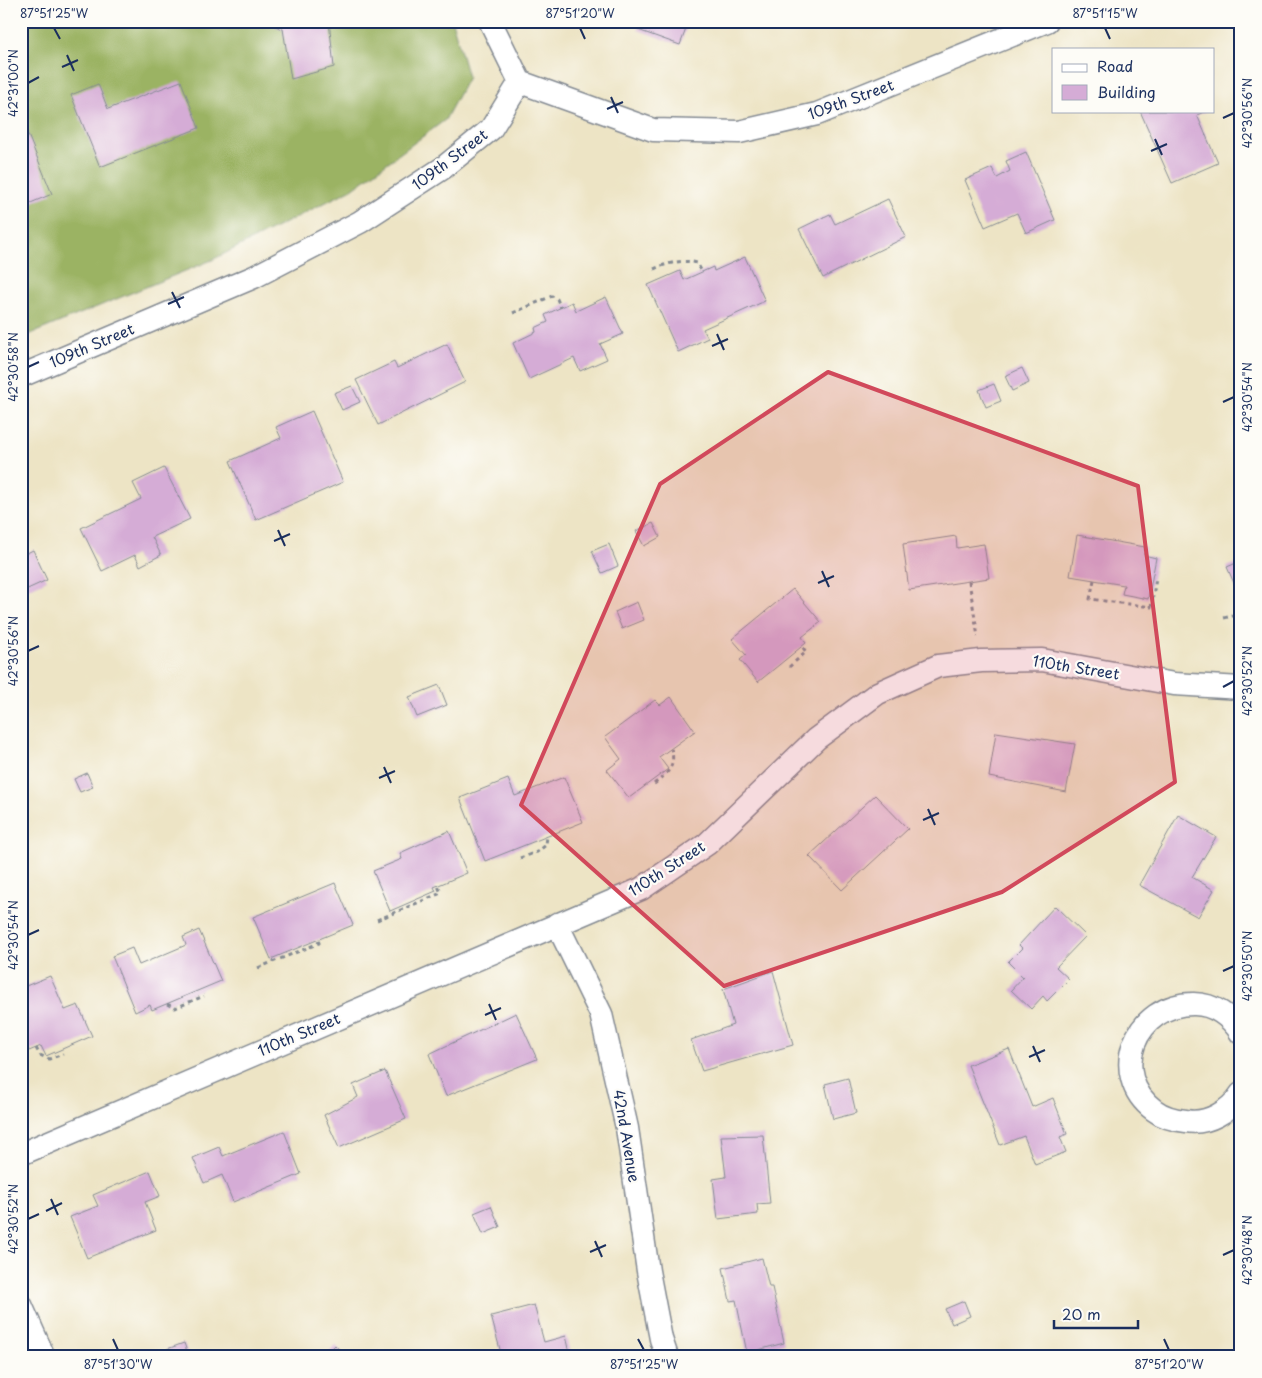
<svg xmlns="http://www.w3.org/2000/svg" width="1262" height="1378" font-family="'Playpen Sans',sans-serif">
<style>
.forest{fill:#9bb364;stroke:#5b7161}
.building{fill:#d5acd6}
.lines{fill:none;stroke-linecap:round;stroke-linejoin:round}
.street-casing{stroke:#848a92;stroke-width:25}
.path{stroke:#848a92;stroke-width:3;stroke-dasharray:4 4;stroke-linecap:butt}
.street{stroke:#fff;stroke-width:22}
.marked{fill:#d1495b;fill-opacity:0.2;stroke:#d1495b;stroke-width:4;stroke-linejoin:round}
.ticks{fill:none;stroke:#1b2f5e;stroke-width:2}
.labels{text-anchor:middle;stroke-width:4.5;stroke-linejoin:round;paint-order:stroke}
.street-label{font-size:15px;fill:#1b2f5e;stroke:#fdfcf7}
.neatline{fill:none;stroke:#1b2f5e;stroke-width:2}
.ticks-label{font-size:12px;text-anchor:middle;fill:#1b2f5e}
</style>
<rect width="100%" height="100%" fill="#fdfcf7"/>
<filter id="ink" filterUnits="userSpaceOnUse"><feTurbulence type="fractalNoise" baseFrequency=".02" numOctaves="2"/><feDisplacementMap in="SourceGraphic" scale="10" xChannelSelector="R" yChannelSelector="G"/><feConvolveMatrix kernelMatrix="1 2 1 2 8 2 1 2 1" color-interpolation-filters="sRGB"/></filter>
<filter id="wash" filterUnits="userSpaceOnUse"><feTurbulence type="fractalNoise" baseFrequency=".0096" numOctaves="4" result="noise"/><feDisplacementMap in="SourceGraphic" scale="20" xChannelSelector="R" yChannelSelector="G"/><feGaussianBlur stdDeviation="1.12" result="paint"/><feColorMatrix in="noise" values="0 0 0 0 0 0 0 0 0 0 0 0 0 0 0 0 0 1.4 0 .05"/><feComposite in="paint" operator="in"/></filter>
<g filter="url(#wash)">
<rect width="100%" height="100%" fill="#ede4c5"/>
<path class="forest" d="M21,21h431l16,56 -23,43 -93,69 -140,71 -191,78z"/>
<g id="blocks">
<path class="building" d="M261,21h68l5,46 -43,12 -8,-50z
M641,21h48l-9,24 -42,-15z
M181,81l18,47 -99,39 -29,-72 27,-11 10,25z
M1140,111h66l-9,4 21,48 -46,20z
M24,125l28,69 -31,13v-81z
M1026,152l29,68 -29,13 -9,-20 -32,14 -20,-47 27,-12 5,10 13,-7 -4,-10z
M888,199l18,38 -83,41 -24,-49 31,-15 5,10z
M745,257l20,44 -62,28 5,9 -30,14 -30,-67 32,-14 4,9 29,-13 1,4z
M606,297l17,37 -23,10 7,15 -27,12 -6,-13 -45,21 -16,-36 23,-11 -1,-4 13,-6 -3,-7 27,-13 4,9z
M447,344l18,38 -87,43 -22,-45 38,-18 3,6z
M1022,368l7,15 -17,8 -7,-15z
M994,384l7,17 -15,6 -7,-17z
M352,386l8,16 -18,8 -8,-17z
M312,411l31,71 -87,38 -26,-59 51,-23 -5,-11z
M164,468l26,51 -38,18 9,18 -21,11 -5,-11 -33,16 -21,-43 60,-29 -8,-16z
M653,523l7,14 -16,9 -8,-15z
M1077,535l68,12 -1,8 12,3 -8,41 -26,-5 2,-9 -54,-9z
M956,536l1,12 27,-4 5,34 -80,12 -6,-46z
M609,544l9,22 -16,7 -10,-22z
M33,550l14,30 -26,12v-36z
M1241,561v38l-14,-32z
M793,589l28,33 -19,15 4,6 -48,39 -18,-22 6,-5 -14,-16z
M637,602l7,18 -22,9 -7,-17z
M439,685l8,20 -30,12 -8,-20z
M671,697l24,34 -36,26 9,12 -39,29 -22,-28 14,-11 -16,-22 50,-37 5,5z
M996,732l79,12 -9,48 -77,-15z
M87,773l6,14 -13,5 -6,-13z
M564,777l19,45 -98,39 -25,-63 48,-19 7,17z
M875,795l33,34 -66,61 -33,-34z
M1178,815l38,22 -24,40 22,13 -16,27 -59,-32z
M449,831l18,42 -33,14 2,4 -46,20 -17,-40 29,-12 -2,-6z
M335,883l18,42 -82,34 -18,-42z
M1055,906l31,30 -30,31 13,12 -22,22 -4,-5 -12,13 -20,-19 12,-13 -15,-15 14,-14 -3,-3z
M199,930l22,51 -69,29 -2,-5 -15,7 -23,-56 20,-8 7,17 47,-20 -3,-8z
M773,971l20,74 -91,26 -11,-31 42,-15 -10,-36z
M50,976l15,34 13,-5 14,31 -46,20 -5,-10 -12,5 -4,-10 -4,1v-54z
M516,1013l21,46 -91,37 -17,-42z
M1009,1049l23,58 21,-9 14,36 -7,3 6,15 -31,12 -11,-28 -24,9 -32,-80z
M385,1071l21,48 -67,29 -15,-33 34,-18 -5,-12z
M848,1078l8,35 -23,6 -8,-35z
M284,1131l17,43 -68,28 -11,-27 -18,8 -11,-25 26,-11 4,9z
M763,1135l7,68 -13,1 1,10 -40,5 -5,-40 13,-2 -5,-41z
M150,1171l10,25 -15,6 11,28 -69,28 -17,-41 28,-11 -5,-11z
M491,1206l9,21 -17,7 -9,-21z
M762,1258l7,29h3l12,56 -37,10 -11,-53 -6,1 -7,-33z
M964,1301l6,15 -18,8 -7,-15z
M534,1305l10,37 22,-6 5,21h-69l-11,-41z
M184,1343l5,14h-19l-3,-8z
M335,1345l11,12h-22z"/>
</g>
</g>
<g filter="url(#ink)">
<use href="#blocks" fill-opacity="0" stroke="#848a92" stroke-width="1"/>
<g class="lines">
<defs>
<path id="street" d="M490,21l30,61
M21,376l233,-99 106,-55 83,-54 48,-39 29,-47 133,48 86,2 78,-18 230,-93
M557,924l44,90 26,114 21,143 13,68 6,18
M1241,1033c-10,-16 -27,-29 -47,-29 -59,-1 -87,71 -40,106 9,7 21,10 32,11 21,4 44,-10 55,-27
M21,1154l620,-265 66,-45 109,-105 62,-46 60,-27 43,-5 61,-1 132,24 67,4
M21,1305l23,52"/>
</defs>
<use href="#street" class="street-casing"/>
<path class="path" d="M654,269c14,-6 28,-10 43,-6l5,9
M513,313l39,-17 5,3 4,9
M1094,580l-4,19 61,8 5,-28
M969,581l9,56
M1224,618l17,-4
M789,667l17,-15 -4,-6
M654,784c12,-9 23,-18 17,-35
M520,858l17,-6 9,-7 1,-9
M377,920l64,-27 -3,-7
M258,968l61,-25 -1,-3
M167,1004l8,4 29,-12
M36,1048l4,7 9,4 14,-5"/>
<use href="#street" class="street"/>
</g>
</g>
<path class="marked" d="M828,372l310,114 37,296 -173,110 -278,94 -203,-181 139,-321z"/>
<path class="ticks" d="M54,28l6,11M580,28l5,11M1105,28l5,11M67,55l7,16M62,67l16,-7M28,83l11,-6M611,97l7,16M607,109l16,-7M1223,118l11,-5M1155,139l7,16M1151,151l16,-7M172,292l8,16M168,304l16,-7M717,334l7,16M712,346l16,-7M28,367l11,-5M1223,402l11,-5M278,530l7,16M274,541l16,-7M822,571l7,16M818,583l16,-7M28,651l11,-5M1223,687l11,-6M384,767l7,16M379,778l16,-7M928,809l7,16M923,820l16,-7M28,935l11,-5M1223,971l11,-5M489,1004l7,16M485,1015l16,-7M1033,1046l7,16M1029,1057l16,-7M51,1199l7,16M46,1211l16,-8M28,1219l11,-5M595,1241l7,16M590,1252l16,-7M1223,1255l11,-5M113,1339l5,11M638,1339l6,11M1164,1339l5,11"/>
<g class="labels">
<g class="street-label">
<text transform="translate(851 100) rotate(-20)" y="5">109th Street</text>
<text transform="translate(450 160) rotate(-37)" y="5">109th Street</text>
<text transform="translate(92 346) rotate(-23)" y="5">109th Street</text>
<text transform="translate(1076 668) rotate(9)" y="5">110th Street</text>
<text transform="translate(667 869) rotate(-33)" y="5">110th Street</text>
<text transform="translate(299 1035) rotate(-23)" y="5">110th Street</text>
<text transform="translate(626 1136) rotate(80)" y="5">42nd Avenue</text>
</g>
</g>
<rect width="1262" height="1378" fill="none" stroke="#fdfcf7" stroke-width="55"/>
<rect x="1052" y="48" width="162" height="65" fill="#fdfcf7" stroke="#a3aaba"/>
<rect x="1062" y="64" width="25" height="8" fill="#ffffff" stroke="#a3aaba"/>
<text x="1097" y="72" font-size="15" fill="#1b2f5e">Road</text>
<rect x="1062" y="85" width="25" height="15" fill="#d5acd6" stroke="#a3aaba"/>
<text x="1097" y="98" font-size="15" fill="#1b2f5e">Building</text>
<path d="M1054 1320v8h84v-8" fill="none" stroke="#1b2f5e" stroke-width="2.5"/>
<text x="1062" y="1320" font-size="15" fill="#1b2f5e" stroke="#fdfcf7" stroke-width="4" paint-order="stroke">20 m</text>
<rect x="28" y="28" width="1206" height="1322" class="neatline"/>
<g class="ticks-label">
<text x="54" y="18">87°51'25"W</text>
<text x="580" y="18">87°51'20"W</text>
<text x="1105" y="18">87°51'15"W</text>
<text transform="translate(14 83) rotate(-90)" y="4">42°31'00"N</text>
<text transform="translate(1248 113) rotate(-90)" y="4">42°30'56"N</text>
<text transform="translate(14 367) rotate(-90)" y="4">42°30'58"N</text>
<text transform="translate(1248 397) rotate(-90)" y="4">42°30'54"N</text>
<text transform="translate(14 651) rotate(-90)" y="4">42°30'56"N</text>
<text transform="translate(1248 681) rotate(-90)" y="4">42°30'52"N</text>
<text transform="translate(14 935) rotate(-90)" y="4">42°30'54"N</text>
<text transform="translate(1248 966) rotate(-90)" y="4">42°30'50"N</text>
<text transform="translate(14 1219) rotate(-90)" y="4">42°30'52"N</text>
<text transform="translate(1248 1250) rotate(-90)" y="4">42°30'48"N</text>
<text x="118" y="1369">87°51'30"W</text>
<text x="644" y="1369">87°51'25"W</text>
<text x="1169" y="1369">87°51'20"W</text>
</g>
</svg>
